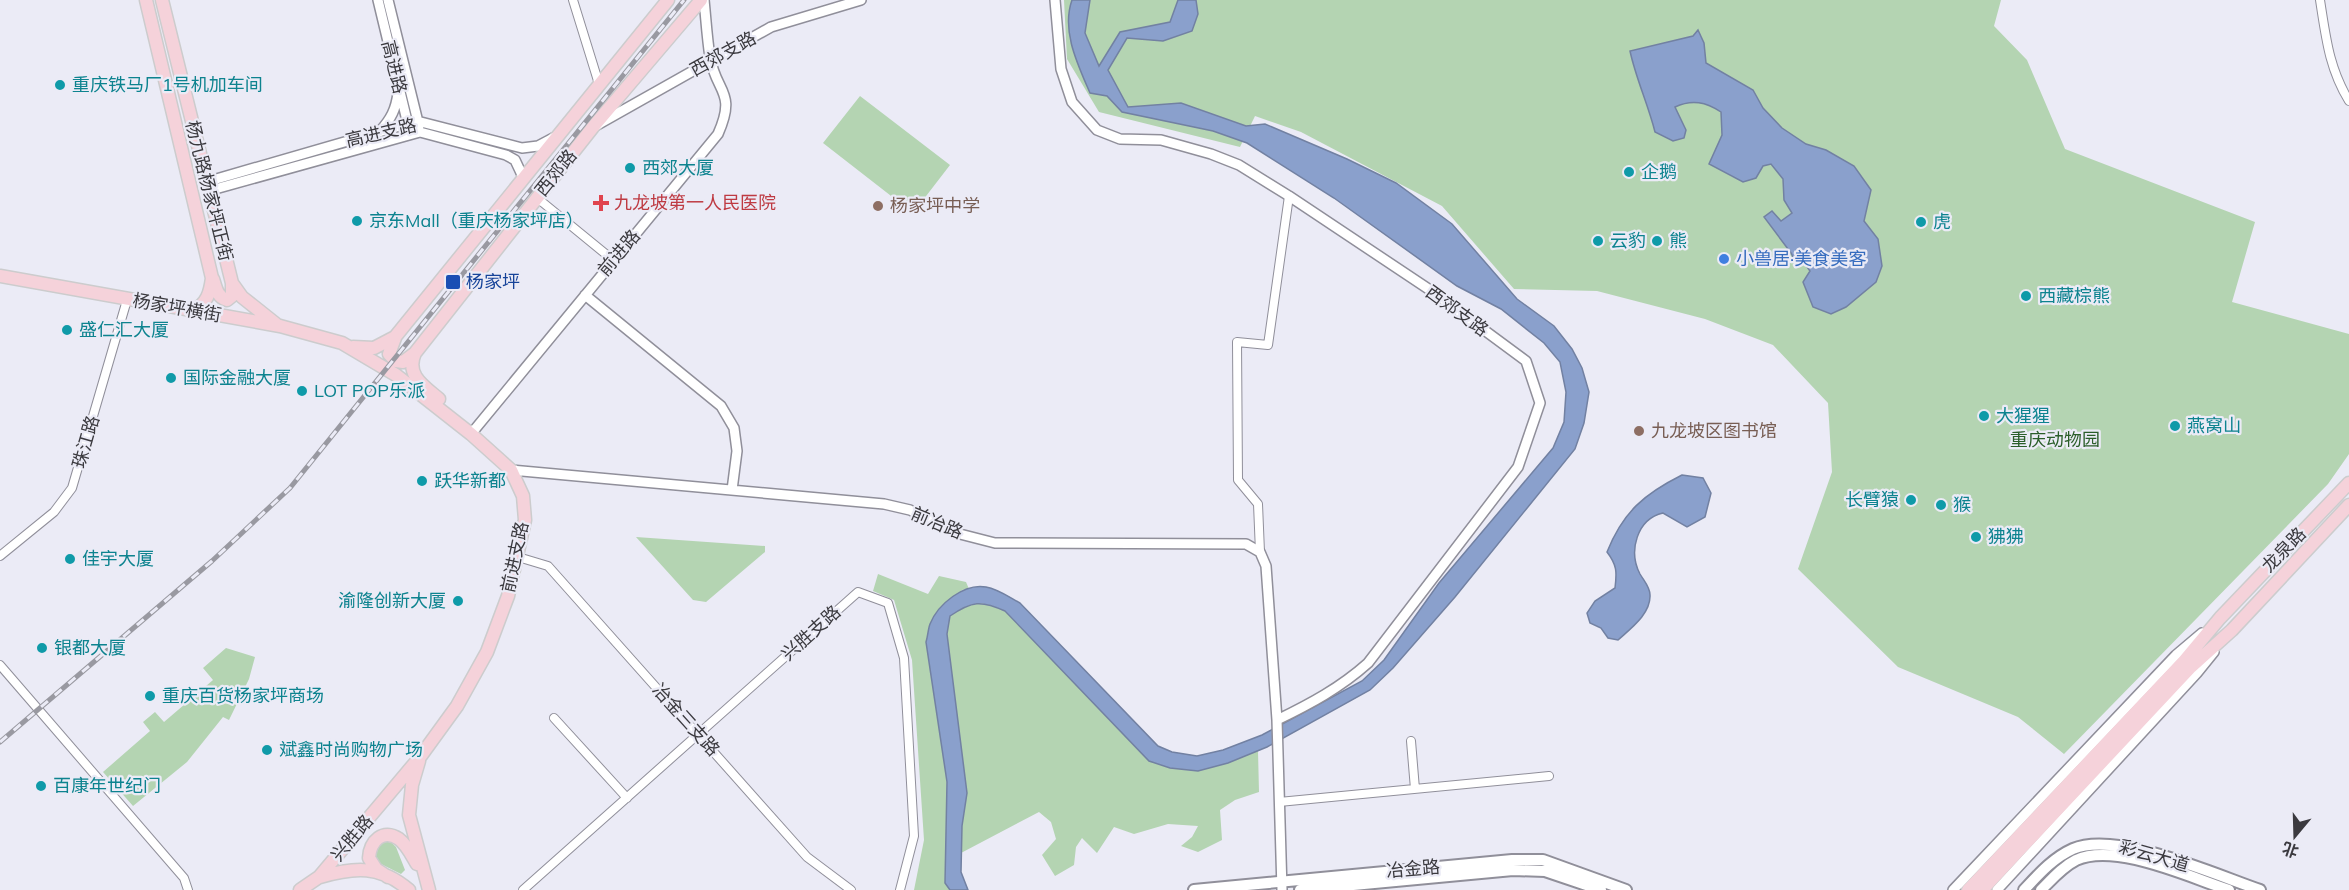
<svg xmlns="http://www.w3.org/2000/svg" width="2349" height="890" font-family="Mulish,'Noto Sans SC',sans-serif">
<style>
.green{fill:#b4d4b2}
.water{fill:#8aa0cc;stroke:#7281a2;stroke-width:1.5}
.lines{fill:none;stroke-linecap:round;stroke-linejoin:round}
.minor-casing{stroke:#908f9a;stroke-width:10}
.tertiary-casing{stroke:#908f9a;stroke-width:12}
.secondary-casing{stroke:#908f9a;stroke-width:14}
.primary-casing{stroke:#cccccd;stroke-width:15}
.minor{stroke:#fff;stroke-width:8}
.tertiary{stroke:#fff;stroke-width:9}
.secondary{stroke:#fff;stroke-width:10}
.primary{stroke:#f5d2da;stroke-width:12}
.rail-casing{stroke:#9999a1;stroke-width:5}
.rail{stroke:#ebebf6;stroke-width:3;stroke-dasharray:9;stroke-linecap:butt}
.culture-dot{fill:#0f9aa8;stroke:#ebebf6;stroke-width:2}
.health-dot{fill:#e0444e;stroke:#ebebf6;stroke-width:2}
.education-dot{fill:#8d6e63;stroke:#ebebf6;stroke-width:2}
.shop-dot{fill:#3f7fe0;stroke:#ebebf6;stroke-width:2}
.transit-dot{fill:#1a4fb4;stroke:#ebebf6;stroke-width:2}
.labels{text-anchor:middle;stroke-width:4.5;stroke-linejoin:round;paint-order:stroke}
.street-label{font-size:18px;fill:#3b3a3f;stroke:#ebebf6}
.culture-label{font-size:18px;fill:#0d838f;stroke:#ebebf6;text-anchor:start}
.health-label{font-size:18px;fill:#be3a42;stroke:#ebebf6;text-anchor:start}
.education-label{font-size:18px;fill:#785e54;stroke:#ebebf6;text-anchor:start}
.shop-label{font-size:18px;fill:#366cbe;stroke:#ebebf6;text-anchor:start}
.transit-label{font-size:18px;fill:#164399;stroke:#ebebf6;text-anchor:start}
.park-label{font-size:18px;fill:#2b5e2a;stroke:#ebebf6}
</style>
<rect width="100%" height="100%" fill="#ebebf6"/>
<path class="green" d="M1064,0h937l-7,26 33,34 38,89 190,73 -23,80 117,32v120l-21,30 -264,270 -46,-37 -120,-50 -100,-98 34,-97 -4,-69 -55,-58 -68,-26 -108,-28 -83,-2 -72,-83 -141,-74 -46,-16 -15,31 -141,-35 -32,-53z
M860,96l90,69 -37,48 -90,-70z
M636,537l129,9v6l-59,50 -13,-2z
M878,574l50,20 11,-18 27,6 3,7 -7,1 -36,52 21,140 -2,101 5,7h-36l10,-50 -12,-180 -18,-60 -21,-9z
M987,603l18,8 144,150 49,10 60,-20 1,41 -24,8 -15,10 2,30 -24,12 -17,-6 11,-9 6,-11 -30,-2 -34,10 -20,-7 -17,26 -15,-15 -6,9 -2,18 -19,11 -13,-21 14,-16 -5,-17 -12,-10 -78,41 1,-27 4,-30 -19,-162 3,-18 16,-11z
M226,648l29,9 -6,22 -20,41 -6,-3 -36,45 -54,44 -30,-34 47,-41 -7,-9 12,-10 9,10 49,-42 -10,-12z
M380,841l11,1 5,5 9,23 -4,4 -26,-13v-13z"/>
<path class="water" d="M1072,0h18l-5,33 14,33 21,-34 50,-10 8,-22h18l2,14 -6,17 -29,10 -36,-3 -19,32 20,37 53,-4 65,23 19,-2 82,35 49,24 56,41 65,75 37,27 18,23 10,19 7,24 -5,31 -9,26 -120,148 -62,71 -23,22 -103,57 -39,16 -30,8 -28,-3 -21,-7 -144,-150c-24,-11 -33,-10 -55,5l-3,18 20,159 -5,33 -1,46 7,18h-18l-5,-7 2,-101 -21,-140c2,-6 2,-13 4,-18 8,-20 34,-41 56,-37 12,2 23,10 34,16l138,143 14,6 25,4 26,-6 39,-15 100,-54 22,-21 55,-77 114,-135 11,-26 2,-30 -6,-30 -16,-19 -43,-34 -44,-23 -123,-88 -87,-55 -34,-12 -91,-19 -15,-16 -17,-3c-12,-28 -29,-62 -18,-93z
M1698,30l6,13 2,20 47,27 10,18 19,20 24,16 20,6 28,16 17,24 -7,31 14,18 4,27 -6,16 -30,25 -15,7 -18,-7 -10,-25 7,-11 -5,-7 -8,1 -6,-12 -27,-36 8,-6 9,10 11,-8 -8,-13 -1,-21 -12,-15 -8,2 -7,12 -13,4 -34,-18 13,-29 -1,-23c-15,-10 -29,-13 -46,-5l11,23 -2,8 -11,3 -18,-9c-7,-28 -19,-53 -25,-81l63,-15z
M1682,475l21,3 8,15 -6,24 -18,10 -24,-14c-26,6 -35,38 -23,61 4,7 10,13 10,21 1,19 -20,34 -32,45l-10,-2 -7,-10 -11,-5 -3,-10 8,-12 20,-13c2,-16 2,-23 -8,-36 16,-40 37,-58 75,-77z"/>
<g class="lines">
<defs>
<path id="minor" d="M573,0l26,84
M2320,0c6,38 9,68 29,101
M536,197l77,63
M1260,552l-2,-48 -20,-24 -1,-138 31,3 21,-149
M0,556l54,-44 18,-24 55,-188
M518,557l30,9 259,291 44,33
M0,665l184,213 4,12
M554,718l73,80
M1411,741l4,48
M1279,802l270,-26
M523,890l335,-298 30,11 16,55 10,178 -14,54"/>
<path id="tertiary" d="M378,0l31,129
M388,0l31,126
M1055,0l6,69 11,33 25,28 23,9 41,1 50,14 28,11 50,31 141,94 96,71 14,42 -22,64 -150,196c-28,25 -58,41 -91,57
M597,125l174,-98 90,-27
M380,131c11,-12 16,-22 18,-38
M206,182l211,-61 105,27 16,-2 17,-9
M208,191l212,-59 86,23 9,5 8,17
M585,295l136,111 13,22 3,23 -5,39
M471,434l247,-300c19,-43 -2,-41 -8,-77 -3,-19 -4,-38 -6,-57
M511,470l373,34 26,6 46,23 39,10 251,1 14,8 6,14 11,154 5,170
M1953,890l223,-235 26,-22
M1997,890l200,-217 17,-21"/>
<path id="secondary" d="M1194,890l318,-30h31l83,30
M1300,890l213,-20 32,1 56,19
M2024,890c15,-16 29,-32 49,-41 43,-19 143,26 187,41
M2041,890c11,-11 21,-23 35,-30 39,-18 113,17 153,30"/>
<path id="primary" d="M146,0l66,278c-2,16 -5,24 -18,33
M162,0l70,283 10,14 34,27
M0,276l280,50 62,17 54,32 75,59 40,36 12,26 2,24 -17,76 -21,56 -30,54 -37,51 -101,120 -19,13
M213,279c3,9 4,18 14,21l5,-4v-13
M395,338l-6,16 7,7 7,1 12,-9
M353,347l21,1 21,-11 273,-337
M439,399c-15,-13 -34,-24 -24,-46l178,-226 108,-127
M419,761l-7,24 -3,30 20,75
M320,877c35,-10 60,-12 89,13
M388,877l-12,-8 -7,-11c1,-17 14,-30 30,-19 8,6 13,17 18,25
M1968,890l216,-229 36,-43 129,-135
M1982,890l209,-223 41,-37 117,-125"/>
</defs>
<use href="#minor" class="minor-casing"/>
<use href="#tertiary" class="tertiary-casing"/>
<use href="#secondary" class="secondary-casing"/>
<use href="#primary" class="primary-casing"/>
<use href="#minor" class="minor"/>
<use href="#tertiary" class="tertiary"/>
<use href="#secondary" class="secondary"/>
<use href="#primary" class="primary"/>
<defs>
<path id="rail" d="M0,742l212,-181 78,-73 394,-488"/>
</defs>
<use href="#rail" class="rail-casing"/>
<use href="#rail" class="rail"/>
</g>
<g class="culture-dot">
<circle cx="60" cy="85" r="6"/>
<circle cx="630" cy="168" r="6"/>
<circle cx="1629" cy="172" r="6"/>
<circle cx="357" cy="221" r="6"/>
<circle cx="1921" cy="222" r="6"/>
<circle cx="1598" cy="241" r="6"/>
<circle cx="1657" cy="241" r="6"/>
<circle cx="2026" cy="296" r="6"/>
<circle cx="67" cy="330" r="6"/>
<circle cx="171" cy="378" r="6"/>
<circle cx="302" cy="391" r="6"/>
<circle cx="1984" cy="416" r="6"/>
<circle cx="2175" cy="426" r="6"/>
<circle cx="422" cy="481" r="6"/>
<circle cx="1911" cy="500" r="6"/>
<circle cx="1941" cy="505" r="6"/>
<circle cx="1976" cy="537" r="6"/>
<circle cx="70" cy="559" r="6"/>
<circle cx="458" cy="601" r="6"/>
<circle cx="42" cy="648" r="6"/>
<circle cx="150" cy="696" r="6"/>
<circle cx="267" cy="750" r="6"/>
<circle cx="41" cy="786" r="6"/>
</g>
<path class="health-dot" d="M598 194h6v6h6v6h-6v6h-6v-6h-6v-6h6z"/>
<g class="education-dot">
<circle cx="878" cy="206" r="6"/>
<circle cx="1639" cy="431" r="6"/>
</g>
<circle class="shop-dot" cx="1724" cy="259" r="6"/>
<rect class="transit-dot" x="445" y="274" width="16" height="16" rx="3"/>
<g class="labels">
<g class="street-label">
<text transform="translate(723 54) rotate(-29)" y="6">西郊支路</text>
<text transform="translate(394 67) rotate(76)" y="6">高进路</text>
<text transform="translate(381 133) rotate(-13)" y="6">高进支路</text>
<text transform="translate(556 173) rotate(-51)" y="6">西郊路</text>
<text transform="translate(209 191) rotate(76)" y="6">杨九路杨家坪正街</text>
<text transform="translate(619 253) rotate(-50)" y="6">前进路</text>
<text transform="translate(177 308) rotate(10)" y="6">杨家坪横街</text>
<text transform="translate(1457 311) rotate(36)" y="6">西郊支路</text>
<text transform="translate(86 442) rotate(-74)" y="6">珠江路</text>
<text transform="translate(937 523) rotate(23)" y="6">前冶路</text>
<text transform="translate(2284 550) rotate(-46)" y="6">龙泉路</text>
<text transform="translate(515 557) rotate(-78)" y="6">前进支路</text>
<text transform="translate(811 633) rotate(-42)" y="6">兴胜支路</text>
<text transform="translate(686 720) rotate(48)" y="6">冶金三支路</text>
<text transform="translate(352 838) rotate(-50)" y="6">兴胜路</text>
<text transform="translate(2154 856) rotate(16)" y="6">彩云大道</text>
<text transform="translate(1413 869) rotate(-5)" y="6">冶金路</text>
</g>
<g class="culture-label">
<text x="72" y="91">重庆铁马厂1号机加车间</text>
<text x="642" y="174">西郊大厦</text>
<text x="1641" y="178">企鹅</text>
<text x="369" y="227">京东Mall（重庆杨家坪店）</text>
<text x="1933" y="228">虎</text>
<text x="1610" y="247">云豹</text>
<text x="1669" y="247">熊</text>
<text x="2038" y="302">西藏棕熊</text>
<text x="79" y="336">盛仁汇大厦</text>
<text x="183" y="384">国际金融大厦</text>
<text x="314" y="397">LOT POP乐派</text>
<text x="1996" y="422">大猩猩</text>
<text x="2187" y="432">燕窝山</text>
<text x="434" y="487">跃华新都</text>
<text x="1899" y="506" text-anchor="end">长臂猿</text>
<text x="1953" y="511">猴</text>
<text x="1988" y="543">狒狒</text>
<text x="82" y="565">佳宇大厦</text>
<text x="446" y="607" text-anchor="end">渝隆创新大厦</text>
<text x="54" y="654">银都大厦</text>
<text x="162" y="702">重庆百货杨家坪商场</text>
<text x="279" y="756">斌鑫时尚购物广场</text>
<text x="53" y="792">百康年世纪门</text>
</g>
<g class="health-label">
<text x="614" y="209">九龙坡第一人民医院</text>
</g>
<g class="education-label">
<text x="890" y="212">杨家坪中学</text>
<text x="1651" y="437">九龙坡区图书馆</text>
</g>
<g class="shop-label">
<text x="1736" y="265">小兽居·美食美客</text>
</g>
<g class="transit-label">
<text x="466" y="288">杨家坪</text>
</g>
<g class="park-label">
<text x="2055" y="446">重庆动物园</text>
</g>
</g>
<g transform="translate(2295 836) rotate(199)" stroke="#ebebf6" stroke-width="4.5" paint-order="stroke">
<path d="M0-4.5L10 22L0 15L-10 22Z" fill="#3b3a3f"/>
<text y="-9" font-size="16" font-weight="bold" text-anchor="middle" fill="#3b3a3f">北</text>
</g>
</svg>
